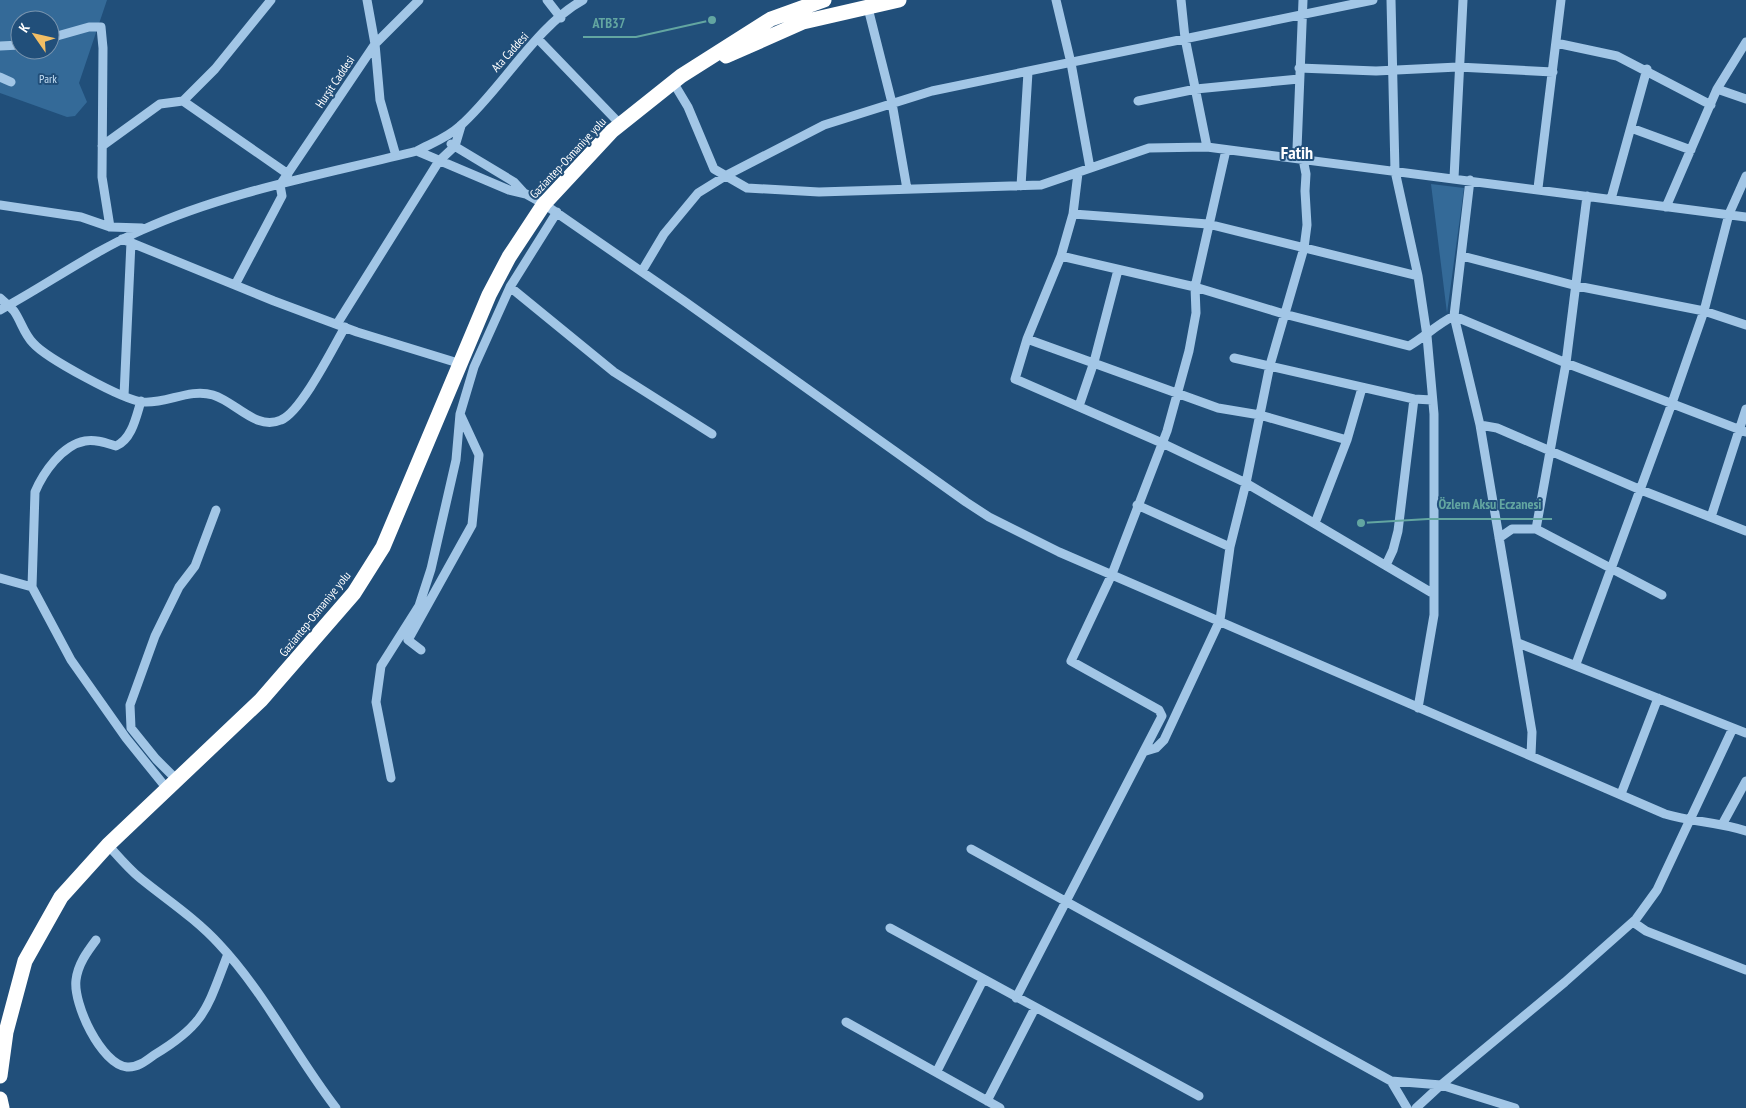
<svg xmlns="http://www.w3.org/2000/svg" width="1746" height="1108" font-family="'PT Sans Narrow',sans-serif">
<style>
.green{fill:#346a98;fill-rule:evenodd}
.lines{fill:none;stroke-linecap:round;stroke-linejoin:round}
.minor{stroke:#a2c6e6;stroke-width:9}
.highway{stroke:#fff;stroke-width:15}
.labels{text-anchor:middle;stroke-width:4;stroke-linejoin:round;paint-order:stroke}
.street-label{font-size:12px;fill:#fff;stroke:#214f7a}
.park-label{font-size:12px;fill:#c6dff4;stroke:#214f7a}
.district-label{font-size:18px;font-weight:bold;fill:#fff;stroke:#214f7a}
.leader{fill:none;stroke:#63a6a1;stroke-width:2}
.callout-dot{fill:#63a6a1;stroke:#214f7a;stroke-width:2}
.callout-label{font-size:14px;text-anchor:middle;font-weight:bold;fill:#63a6a1;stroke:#214f7a;stroke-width:4;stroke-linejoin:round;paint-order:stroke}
</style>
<rect width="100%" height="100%" fill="#214f7a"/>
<path class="green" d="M0,0h107l-28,83 8,19 -12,14 -8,1 -67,-24zM20,20h30v30h-30z
M1431,184l33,4 -17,125z"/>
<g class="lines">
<path class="minor" d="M367,0l8,44 5,56 16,56
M547,0l14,18
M1056,0l15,63 19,105
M1181,0l4,38 22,109
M1391,0l4,171 23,105 9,60 7,78v201l-16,93
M868,8l24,95 15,86
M50,38l39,-11h12l2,21 -1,129 8,50
M538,39l82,85
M1556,43l61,13 94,49
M0,46l20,-1
M1299,68l77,3 82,-4 95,5
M0,77l11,5
M673,82l15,25 26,62 33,19 72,4 222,-7 108,-37 58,-1 539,70
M1717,89l29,10
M183,101l32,-32 56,-69
M1138,101l58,-12 103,-10
M1631,128l60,22
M451,144l63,38 11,12
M102,146l58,-42 23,-3 105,73
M417,151l92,39 17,4 18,10 140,97 282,201 23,15 70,35 606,262c27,8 54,8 81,17
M1454,178l9,-178
M1470,180l-16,136 26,109 52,307 -1,23
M1021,186l7,-114
M1538,188l23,-188
M1611,199l36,-130
M0,205l81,12 29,10 32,1
M1666,207l51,-118 29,-47
M1073,214l135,10 210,52
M122,239l152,62 83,31 101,31
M1061,256l12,-42 5,-41
M1462,256l115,30 127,25 42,14
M642,271l22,-37 34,-41 29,-18 97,-50 108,-34 441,-91
M235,285l47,-89 -2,-11 95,-141 44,-44
M510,287l47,-75
M0,298c4,4 10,8 14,13 7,10 10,23 19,32 13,15 90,57 110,59 24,2 46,-14 70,-7 23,7 43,36 68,25 20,-8 52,-72 64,-93
M0,310c48,-26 92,-58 142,-80 86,-39 184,-56 275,-79 15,-8 30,-13 43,-25 40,-35 77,-101 123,-126
M337,324l102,-163 16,-15 6,-20
M1027,339l191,69 42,7 87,25 -32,83
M1234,358l180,41 18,1
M124,396l7,-154
M1079,406l15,-44 24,-92
M1480,425l17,3 144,62 105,41
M1347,440l15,-52
M1137,505l93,42
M1711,517l35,-108
M1536,529l30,-166 21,-167
M1499,538l13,-9h24l126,66
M1386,565l7,-15 5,-19 16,-132
M0,578l32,9 39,73 55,78 42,52
M32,587l3,-95c8,-19 27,-47 50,-51 11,-2 21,2 31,5 16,-7 20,-29 25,-45
M1434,594l-188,-111 -84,-40 -147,-64 12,-40 34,-83 134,31 89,27 125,32c16,-9 28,-22 45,-30l112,47 180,69
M1518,643l228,90
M421,650l-13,-10 64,-115 7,-70 -19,-41
M1576,664l96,-261 32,-92 25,-97 17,-38
M1146,751l10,-3 8,-8 56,-120 10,-73 16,-64 24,-118 34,-117 3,-23 -2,-34 1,-17 -3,-15 -6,-10 6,-149
M391,778l-15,-76 5,-36 38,-60 12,-37 25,-109 4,-46 14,-47 36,-80 104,85 98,62
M178,781l-22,-22 -25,-31 -1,-23 25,-69 24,-49 16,-21 21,-56
M1621,794l37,-96
M1723,823l23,-42
M108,845c10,11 20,23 32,33 27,22 55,40 79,66 46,49 76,111 117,164
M971,849l420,232 50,4 74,23
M1633,922l13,9 100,39
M890,928l309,168
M96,940c-9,12 -18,24 -20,40 -3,24 25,84 51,87 10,1 19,-6 27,-12 52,-31 53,-47 74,-101
M1016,998l146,-282 -3,-6 -88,-49 41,-87 55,-143 22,-80 7,-38 -1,-26 31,-137
M846,1022l154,86
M937,1071l46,-91
M1391,1081l16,27
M987,1101l48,-93
M1416,1108l25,-23 124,-103 71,-63 21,-29 76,-162"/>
<path class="highway" d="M726,56l77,-34 96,-22
M0,1076l6,-44 19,-71 36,-64 47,-52 153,-145 93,-107 29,-46 106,-252 20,-38 35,-53 68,-73 69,-55 90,-57 53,-19
M0,1099l2,9"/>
</g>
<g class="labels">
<g class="street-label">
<text transform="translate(510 52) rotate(-48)" y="4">Ata Caddesi</text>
<text transform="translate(335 82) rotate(-56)" y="4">Hurşit Caddesi</text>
<text transform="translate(568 158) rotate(-47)" y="4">Gaziantep-Osmaniye yolu</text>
<text transform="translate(315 614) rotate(-51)" y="4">Gaziantep-Osmaniye yolu</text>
</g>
<g class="park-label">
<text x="48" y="83">Park</text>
</g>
<g class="district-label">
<text x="1297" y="159">Fatih</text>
</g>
</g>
<path class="leader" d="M712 20L636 37H583M1361 523L1428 519H1552"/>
<g class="callout-dot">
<circle cx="712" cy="20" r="5"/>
<circle cx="1361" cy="523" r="5"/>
</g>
<g class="callout-label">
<text x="609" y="28">ATB37</text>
<text x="1490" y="509">Özlem Aksu Eczanesi</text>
</g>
<g transform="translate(35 35) rotate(304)"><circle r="24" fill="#214f7a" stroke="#7a95af"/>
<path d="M0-4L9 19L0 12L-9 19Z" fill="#f2be64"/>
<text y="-8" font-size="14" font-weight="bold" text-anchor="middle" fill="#ffffff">K</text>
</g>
</svg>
